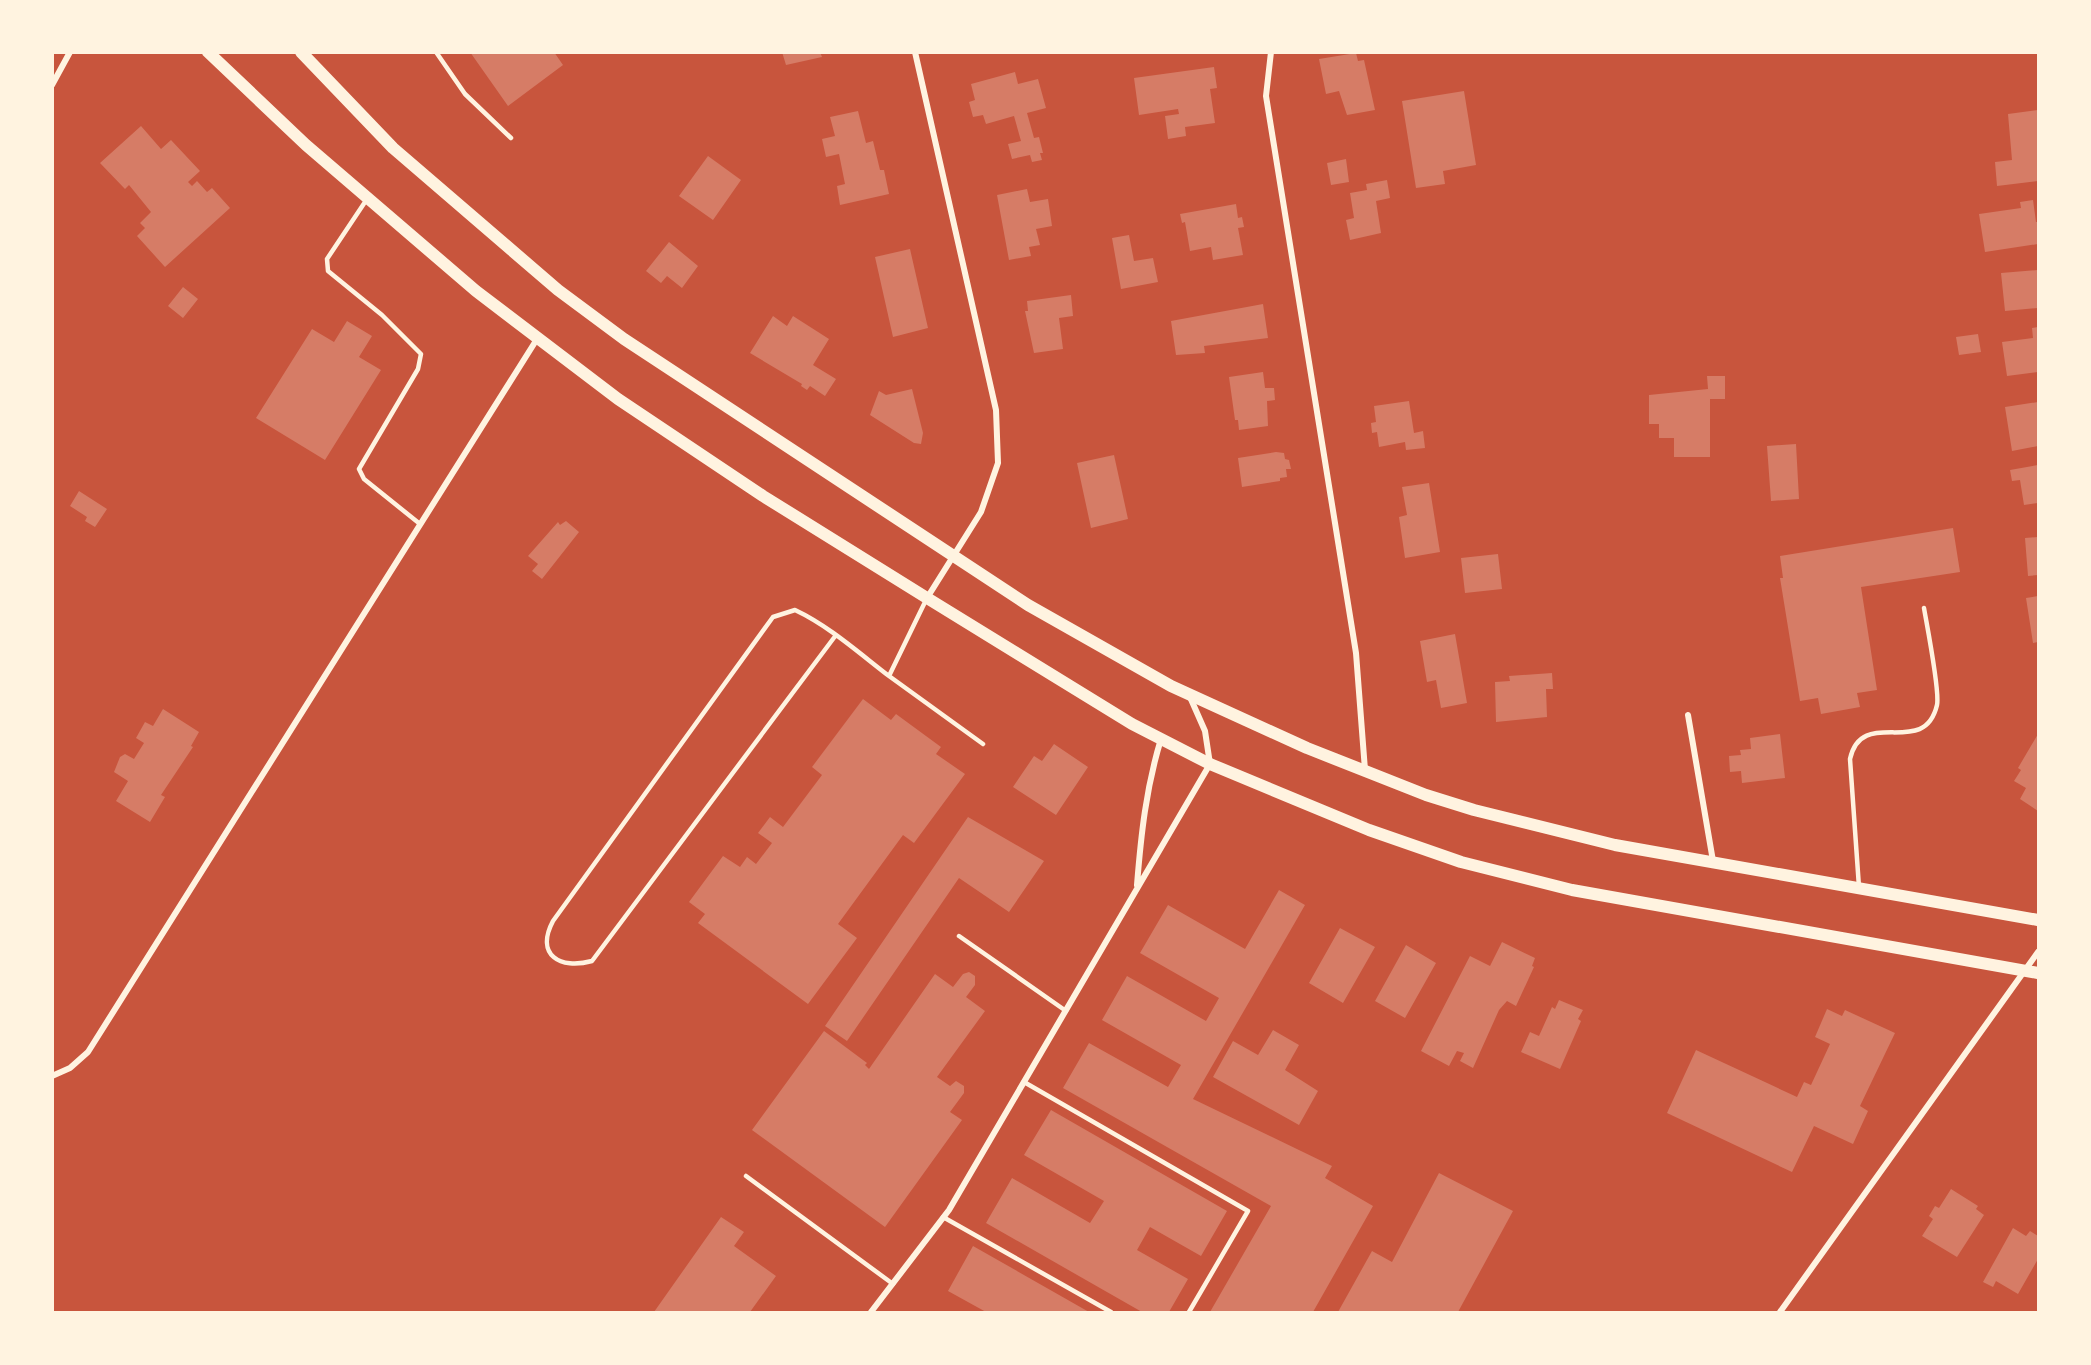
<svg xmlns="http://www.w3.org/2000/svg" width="2091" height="1365" font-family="'Archivo Narrow',sans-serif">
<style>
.building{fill:#d67c66}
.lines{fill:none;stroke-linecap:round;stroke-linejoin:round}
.service{stroke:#fff3e0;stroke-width:4.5}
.minor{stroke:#fff3e0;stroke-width:6}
.secondary{stroke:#fff3e0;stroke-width:12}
</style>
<rect width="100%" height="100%" fill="#c8553d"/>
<path class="building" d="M470,52h84l9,13 -55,41z
M782,52h38l2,5 -36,8z
M1356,53l2,8 6,-1 11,50 -28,5 -8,-24 -13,3 -7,-35z
M1214,67l3,21 -7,1 5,34 -30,4 1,9 -18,3 -3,-23 14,-2 -1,-5 -39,6 -5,-37z
M1015,72l3,12 20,-5 8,29 -19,5 7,25 5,-1 4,16h-3l2,7 -10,2 -2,-7 -18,4 -4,-15 13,-3 -7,-25 -28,8 -3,-9 -10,2 -4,-15 6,-2 -4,-16z
M1464,91l12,74 -33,6 2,13 -29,4 -14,-87z
M2038,110v71l-41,5 -2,-24 17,-2 -4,-46z
M858,111l8,32 7,-2 7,29h4l5,24 -49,11 -3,-19 8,-2 -6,-30 -13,3 -4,-18 13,-3 -5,-19z
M141,126l20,23 10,-9 29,31 -12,11 4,4 5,-5 10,11 5,-4 18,20 -65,59 -28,-31 8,-8 -5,-5 11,-11 -22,-27 -4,4 -25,-26z
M708,156l33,24 -28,40 -34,-24z
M1346,159l3,23 -18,3 -4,-22z
M1387,180l3,18 -14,3 5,32 -31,7 -4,-20 8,-2 -4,-25 17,-3 -1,-6z
M1027,189l3,13 18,-3 4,27 -16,3 4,16 -11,2 2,9 -22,4 -12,-65z
M2033,200l3,22h2v22l-53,8 -6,-38 42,-6 -1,-6z
M1236,204l2,14 4,-1 2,10 -6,1 5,27 -30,5 -2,-13 -21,4 -5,-29 -3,1 -2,-9z
M1129,235l5,26 19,-3 5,24 -37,7 -9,-51z
M669,242l29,24 -16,22 -15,-12 -6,7 -15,-12z
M910,249l18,79 -35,9 -18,-80z
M2038,270v38l-33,3 -4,-38z
M183,287l15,12 -15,19 -15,-12z
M1071,295l2,21 -14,2 4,31 -29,4 -9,-42h3l-1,-10z
M1263,304l5,34 -64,8 1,7 -29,2 -5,-34z
M773,316l14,10 6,-10 36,23 -16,26 23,14 -11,17 -15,-10 -3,4 -6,-4 1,-2 -52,-31z
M347,321l25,15 -13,21 22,13 -56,90 -69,-42 56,-89 22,13z
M2038,327v45l-31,4 -5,-34 31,-4 -1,-10z
M1978,334l3,18 -22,3 -3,-18z
M1263,372l2,16h9l1,12 -8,1 1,25 -29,4 -1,-10h-3l-6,-43z
M1707,376h18v23h-15v58h-36v-19h-15v-14h-10v-29l59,-6z
M912,389l11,44 -2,11 -7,-1 -44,-28 9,-24 7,4z
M1409,401l5,32 9,-2 2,17 -19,2 -1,-8 -26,5 -2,-15 -5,1 -1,-10 5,-1 -2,-16z
M2038,402v44l-26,5 -7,-44z
M1796,444l3,55 -28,2 -4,-55z
M1276,452l8,1 1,6 4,1 2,9h-5l1,8 -7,1v3l-38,6 -4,-29z
M1114,455l14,64 -37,9 -14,-65z
M2038,465v38l-14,2 -4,-25 -8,1 -2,-11z
M1429,483l11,69 -35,6 -6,-41 8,-2 -5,-28z
M79,491l28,18 -12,18 -10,-6 2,-4 -17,-11z
M566,521l13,11 -37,47 -10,-8 6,-7 -10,-8 30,-34 2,3z
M1953,528l7,44 -99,15 16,103 -20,3 3,14 -39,7 -3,-16 -18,3 -20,-123h3l-3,-22z
M2038,537v38l-10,1 -3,-38z
M1498,554l4,35 -37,4 -4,-35z
M2038,596v46l-5,1 -7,-45z
M1455,634l12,69 -26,5 -5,-28 -9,2 -7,-41z
M1552,673l1,16h-7l1,28 -51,5 -1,-40 15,-1 -1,-5z
M863,699l28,21 5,-6 45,33 -5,7 29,20 -51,69 -11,-8 -65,89 19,14 -49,66 -110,-81 7,-9 -16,-12 34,-46 17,11 7,-10 9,7 16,-21 -14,-10 12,-16 13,10 39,-52 -10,-8z
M163,709l36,23 -8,14 2,1 -32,48 4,2 -15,25 -34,-21 12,-20 -14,-9 6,-15 5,-3 9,5 10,-16 -8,-5 9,-16 8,4z
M1780,734l5,44 -43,5 -1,-12 -11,1 -1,-16 12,-1 -1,-5 11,-1 -1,-11z
M2038,734v77l-18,-12 6,-11 -12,-7 7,-11 -3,-2z
M1054,744l34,23 -32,48 -43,-28 21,-31 8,5z
M968,817l76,44 -35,51 -50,-34 -112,163 -22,-15z
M1279,890l26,15 -112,194 139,67 -7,12 48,28 -60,106h-103l61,-106 -208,-118 26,-45 79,44 13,-22 -79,-45 25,-44 79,45 13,-23 -79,-45 28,-48 77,44z
M1340,928l35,19 -32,56 -34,-20z
M1502,942l33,16 -3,8 2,1 -18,39 -9,-5 -8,9 -26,58 -13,-7 4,-8 -7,-2 -8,15 -28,-15 49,-95 20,10z
M1406,945l30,18 -31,55 -30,-17z
M969,972l6,4v9l-9,12 19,14 -48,66 13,9 6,-5 8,5v7l-14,19 12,8 -77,107 -133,-97 72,-99 43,32 -2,2 4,4 66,-95 18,13 10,-13z
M1559,1000l24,10 -5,9 3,2 -21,48 -39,-17 9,-20 9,4 13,-29 3,2z
M1827,1009l15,7 3,-6 50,23 -35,73 8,5 -15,33 -39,-18 -22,46 -125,-59 29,-63 101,47 7,-15 7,3 19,-41 -15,-7z
M1273,1030l26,15 -14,25 33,21 -19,34 -86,-48 20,-36 25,14z
M1051,1110l176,101 -26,45 -51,-29 -13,23 51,29 -19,33h-27l-156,-89 26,-45 78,45 14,-22 -80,-46z
M1439,1173l74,38 -55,101h-120l34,-61 20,11z
M1951,1189l27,17 -2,3 8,6 -27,42 -35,-21 11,-17 -4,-3 6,-10 4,2z
M721,1217l23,15 -10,14 42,30 -26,36h-96z
M2013,1228l13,8 4,-5 8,5v23l-20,35 -22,-13 -3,6 -10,-5z
M973,1246l116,66h-103l-38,-21z"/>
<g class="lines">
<path class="service" d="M436,52l29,42 46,44
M367,199l-40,60 1,12 54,44 39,39 -3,15 -59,100 5,10 56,45
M926,600l-37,76 94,68
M836,635l-244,326c-32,9 -57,-6 -39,-40l220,-304 22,-7c34,16 64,43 94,66
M1859,887l-9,-128c12,-54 74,1 87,-54 3,-14 -10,-79 -13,-97
M959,936l107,75
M1024,1082l224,129 -59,101
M746,1176l147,108
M943,1217l168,95"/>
<path class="minor" d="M915,52l81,358 2,53 -17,49 -54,86
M1271,52l-5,44 90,557 9,117
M52,85l18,-33
M1688,715l25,146
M1137,885c4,-50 9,-97 24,-146
M52,1076l18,-8 18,-16 449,-713
M871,1312l78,-102 261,-446 -5,-33 -15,-34
M1780,1312l258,-360"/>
<path class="secondary" d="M208,52l98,93 170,146 142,108 145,97 164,102 205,126 78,40 159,66 92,32 111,28 466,83
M301,52l92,96 165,142 66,49 404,266 143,81 136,62 119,47 48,15 141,35 423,75"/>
</g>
<rect width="2091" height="1365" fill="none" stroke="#fff3e0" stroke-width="108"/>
</svg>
